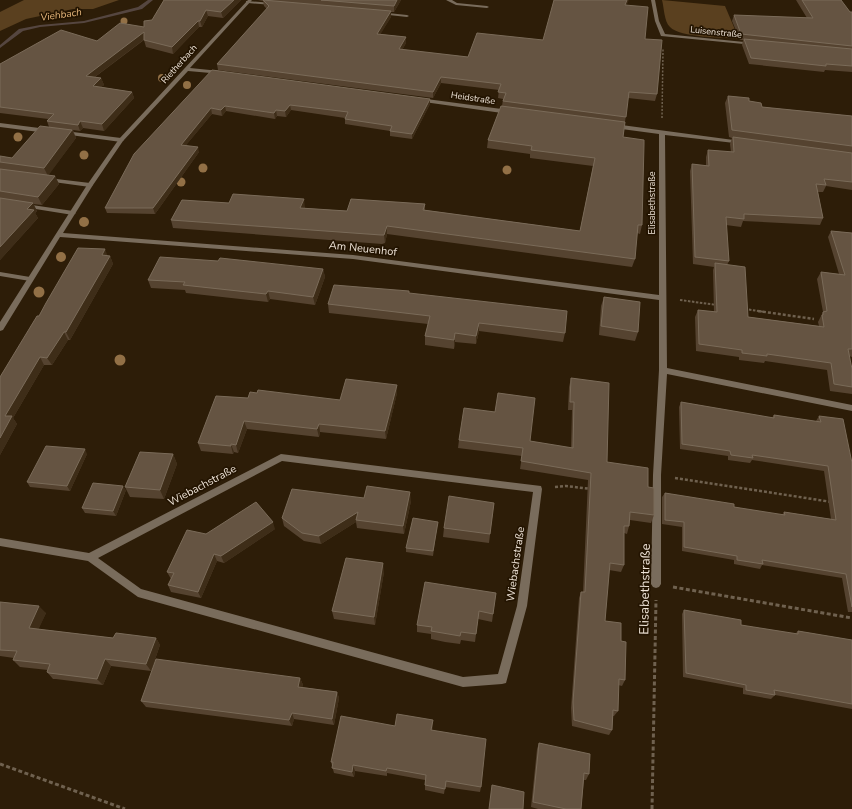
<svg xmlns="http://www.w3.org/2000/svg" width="852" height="809" font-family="'Nunito Sans',sans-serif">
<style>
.green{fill:#5a401f}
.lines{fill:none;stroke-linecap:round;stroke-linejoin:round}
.stream{fill:#554640;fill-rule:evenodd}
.path-far3{stroke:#6f614f;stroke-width:1.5;stroke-dasharray:2 1.5;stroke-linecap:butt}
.path-far2{stroke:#6f614f;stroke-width:2;stroke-dasharray:2.5 1.5;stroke-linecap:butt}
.path-far1{stroke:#6f614f;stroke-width:2.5;stroke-dasharray:3 2;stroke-linecap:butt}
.path{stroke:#6f614f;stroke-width:3;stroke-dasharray:4 2.5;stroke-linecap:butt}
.lane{fill:#796c5c;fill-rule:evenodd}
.street{fill:#796c5c;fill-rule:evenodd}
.tree{fill:#927046}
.wall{fill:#554330}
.shaded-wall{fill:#3e2d18}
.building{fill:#655442;stroke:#7a6b59}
.labels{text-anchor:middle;stroke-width:3.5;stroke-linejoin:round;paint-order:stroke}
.far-street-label{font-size:9px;fill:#eee3d7;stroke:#231401}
.far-water-label{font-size:10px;font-style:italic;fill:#e8b87c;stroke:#231401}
.street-label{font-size:11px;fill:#eee3d7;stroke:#231401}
.near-street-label{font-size:13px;fill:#eee3d7;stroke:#231401}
</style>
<rect width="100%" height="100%" fill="#2d1d08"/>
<path class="green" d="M24,0h95l-26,9h-20l-47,10 -26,12v-19z
M662,0l63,6 14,33c-15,-2 -59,-1 -69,-12 -6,-5 -6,-20 -8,-27z"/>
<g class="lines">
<path class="stream" d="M148,0h5l-11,9 -58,14 -44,4 -17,4 -23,17v-3l19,-16 21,-4 44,-4 54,-14z"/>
<path class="path-far3" d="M662,118l1,-69"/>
<path class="path-far2" d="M680,300l37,5
M745,309l20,3"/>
<path class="path-far1" d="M758,311l56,8
M675,478l157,24
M555,487l11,-1 25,3"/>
<path class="path" d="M673,587l179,31
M0,764l125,45
M652,809l4,-209"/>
<path class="lane" d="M246,1l27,2 2,1 -2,1 -25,-2h-2z
M378,12l29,3 2,1 -2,1 -27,-3 -2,-1z
M0,123l47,6 3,2 -3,2 -47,-6z
M65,131l56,7 3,2 -3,2 -58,-8v-2z
M48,178l42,5 3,2 -3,2 -44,-6v-2z
M25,204l48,7 3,2 -3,2 -50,-8v-2z
M0,272l30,5 3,2 -3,2 -30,-5z"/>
<path class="street" d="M248,0h4l-62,68 30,3 3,2 -1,1 -34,-3 -65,70 -30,44 -30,48 290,22 306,40v-161l-45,-6 -3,-2 3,-2 127,17 3,2 -1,1 -78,-9 2,233 185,37v6l-185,-37 -6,101v109l-2,3 -3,1 -3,-1 -2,-3 2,-109 6,-105v-70l-306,-41 -293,-22 -57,93 -3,1v-9l87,-137 32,-46z
M446,0h6l5,3 30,3 2,1 -2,1 -31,-3z
M651,0h4l4,21 6,13 89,9 2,1 -2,1 -93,-9 -6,-15z
M419,98l90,12 3,2 -3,2 -92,-13 -1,-1z
M281,454l260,32 1,3 -15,117 -21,77 -4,1 -39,3 -325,-90 -50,-36 -88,-15v-8l89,15zM282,461l251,31 -16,114 -19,68 -35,3 -322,-88 -43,-31z"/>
</g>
<g class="tree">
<circle cx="124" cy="21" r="3.5"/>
<circle cx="162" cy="78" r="4"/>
<circle cx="187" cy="85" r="4"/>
<circle cx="18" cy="137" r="4.5"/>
<circle cx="84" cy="155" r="4.5"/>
<circle cx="203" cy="168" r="4.5"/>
<circle cx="507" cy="170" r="4.5"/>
<circle cx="181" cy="182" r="4.5"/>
<circle cx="84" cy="222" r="5"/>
<circle cx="61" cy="257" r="5"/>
<circle cx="39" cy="292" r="5.5"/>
<circle cx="120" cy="360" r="5.5"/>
</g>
<path class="wall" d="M164,0h77l-18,18 -15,-2 -6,11h-3l-26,27 -27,-7 -2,-7 -49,37 6,1 3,7 -3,2 31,5 2,6 -30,33 -21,-3 -3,3 -7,-1 3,8 -28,37 7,1 4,8 -17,21 -9,-1 4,7 -2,2 3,5 -38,42v-104l12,2 37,-31 -2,-6 1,-2 -48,-6v-49l97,-23 47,-14 8,-7z
M258,0h143l-7,12h-3v5l-11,17 26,3v6l-4,7 66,7 75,-17 84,-35 18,34 12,55 -2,7 -27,-3 -3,24 -2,15 19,88 -2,9 -3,-1 -2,26 -3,8 -245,-33 -2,9 -3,1 -209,-16 -2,-8 58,-17 76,4v1l42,3 78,-7v6l155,21 13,-65 -63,-8v-4l-43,-6 1,-8 14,-34 1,-7 -5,-1 1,-8 -58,-7 -8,15 -215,-28 -1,-6 50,-55 -3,-3 -1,-5z
M796,0h45l9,12h2v60l-27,-2 -1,2 -75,-8 -7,-19 1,-5h-3l-8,-19 2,-6 73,3z
M212,70l218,34 -18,35 -22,-3v-5l-45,-7v-6l-54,-8 -5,7 -9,-1 -2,3 -49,-8 -4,5 -10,-2 -26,31 13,7 -44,62 -48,-1 -2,-5z
M728,96l21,5 13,6 90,9v74l-26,-4 -3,6h-5l5,26 -3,7 -77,-4 -2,6 -15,-2 3,36 -2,4 21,52 71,9 -1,-4 5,-10 -6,-33 4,-7 18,2 -11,-37 3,-6 21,2v124l-3,-1 3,13v25l-22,-3 -3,-21 -62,-9 -1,2 -25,-3v-3l-43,-6 -1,-34 3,-7 16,2 -1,-42 1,-3 -21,-3 -3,-93 2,-7 14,2v-9l2,-7 23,2 -1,-8 2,-6 -3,-1 -4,-34z
M110,256l3,8 -43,76h-2l-16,25h-8l-31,53 4,6 -17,31v-78l39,-61z
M323,269l2,8 -10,28 -45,-6 -2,3 -82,-9 -1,-3 -34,-2 -3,-8z
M409,291v2l156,40 -2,9 -84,-11 -3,13 -21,-2 -1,7 -29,-4v-9l3,-12 -99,-11 -1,-9z
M604,297l34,35 -3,9 -36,-6 2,-29z
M571,378l36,84 41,25 6,28 -3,8 -21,-3 -1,6 -2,8 -3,-1v32l-3,7 -12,-2 -4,51 16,20 4,39 -3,6 -4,-1v26l-4,5h-1l-1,14 -3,5 -37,-9 -1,-18 8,-110 2,-6h2l5,-112 -68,-11 2,-13 -64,-8 1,-8 36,-28 35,29 41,7 1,-38h-4l1,-23z
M397,393l-11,46 -66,-7 -1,5 -72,-8 -9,24 -4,-1 -1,2 -32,-3 -3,-8 50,-45 92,2z
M681,402l91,16 2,-3 43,7 -1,-1 3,-5 33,47v149h-4l-6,-34 -80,-13 -2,4 -26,-5v-4l-52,-9v-24l-20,-3v-27l3,-4 69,14 48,8 2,-3 47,7 -7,-48 -72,-11 -2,3 -22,-3v-4l-48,-7 -1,-42z
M87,454l-17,37 -40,-4 -3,-5z
M173,454l4,10 -13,35 -34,-2 -5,-10z
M126,490l-10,26 -31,-3 -3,-5z
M364,498l47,3 -7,33 -47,-6 -1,-6 -35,22 -17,-3 -20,-15 -2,-8z
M494,503l-5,40 -46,-6 1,-9z
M437,527l-4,29 -27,-4v-4z
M275,529l-51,34 -7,-2 -16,37 -30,-6 -3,-7 3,-6 -4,-7 39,-38z
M384,572l-9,53 -41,-6 -2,-8z
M496,593l-4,29 -14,-3 -3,23 -14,-2 -1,4 -15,-2 -14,-3v-5l-14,-2v-7z
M0,602l46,11 -8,16 75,9h43l4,7 -9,26 -40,-5 -8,19 -47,-6h-3l-6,-7 1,-2 -28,-3 -7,-7 1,-2 -14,-2z
M684,610l57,15 54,9 3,-3 54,9v69l-77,-14 -4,4 -28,-5v-6l-60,-11 -1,-63z
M300,678l3,7 -1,2 35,5 2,6 -5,27 -40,-6 -2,7 -146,-19 -5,-6z
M433,720l-1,11 49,56 -1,5 -35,-5 -1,7 -19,-4v-10l-38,-7v3l-32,-5 -1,6 -20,-4 -3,-11 64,-36z
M539,743l50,31 -3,6h-2l-3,29h-43l-7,-2 6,-58z"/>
<path class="shaded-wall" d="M234,0h7l-18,18 -2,-6z
M397,0h4l-7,12v-6z
M627,0h2l-5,11 1,-6z
M206,10l2,6 -6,11 -2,-6z
M391,11v6l-14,23v-6z
M198,21l1,6 -26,27 -1,-7z
M144,32l2,6 -58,44 -2,-6z
M406,37v6l-7,13v-7z
M441,77v6l-8,15v-6z
M101,78l3,7 -9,7 -2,-6z
M132,92l2,6 -30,33 -2,-7z
M430,99v5l-18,35v-5z
M290,105l1,5 -5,7 -1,-6z
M225,106l1,5 -4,5 -1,-6z
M211,108l1,6 -30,36 -1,-5z
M276,110l1,6 -2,3 -1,-6z
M80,121l3,7 -3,3 -2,-6z
M72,130l4,8 -28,38 -4,-8z
M198,147l1,5 -44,62 -2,-6z
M55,176l4,8 -17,21 -4,-8z
M304,199l1,8 -3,9 -2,-8z
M33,203l4,8 -2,2 3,5 -38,42v-13l27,-38z
M387,226v8l-2,9 -1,-8z
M105,249l3,8 -6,-2z
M110,256l3,8 -43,76 -4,-8z
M323,269l2,8 -10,28 -2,-8z
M268,291l2,8 -2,3 -2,-8z
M479,323v8l-3,13v-8z
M64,332l4,8 -16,25 -5,-7z
M455,333v9l-1,7v-9z
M40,357l4,8 -31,53 4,6 -17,31v-17l5,-22z
M397,385v8l-11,46 -1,-8z
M244,421l3,8 -9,24 -2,-8z
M319,424l1,8 -1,5 -2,-8z
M231,444l3,8 -1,2 -2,-8z
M85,449l2,5 -17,37 -3,-5z
M173,454l4,10 -13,35 -4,-9z
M123,486l3,4 -10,26 -3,-5z
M410,492l1,9 -7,33 -1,-8z
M358,512l-2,8v2l-35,22 -2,-8z
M273,522l2,7 -51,34 -3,-7z
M214,554l3,7 -16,37 -3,-6z
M383,563l1,9 -9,53 -1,-8z
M39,606l7,7 -10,22 -7,-7z
M156,638l4,7 -9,26 -5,-7z
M105,659l6,7 -8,19 -6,-6z
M300,678l3,7 -2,8 -3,-6z
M337,692l2,6 -5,27 -2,-6z
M292,713l2,6 -2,7 -3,-6z
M433,720v6l-2,10v-6z
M353,765l2,6 -1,6 -2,-5z"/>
<path class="building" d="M164,0h70l-13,12 -15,-2 -6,11h-2l-26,26 -28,-7v-8l-58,44 15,2 -8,8 39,6 -30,32 -22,-3 -2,4 -31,-4 7,-7 -54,-7v-43l61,-34 36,11 23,-18 24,4v-6l8,-1z
M263,0l128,11 -14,23 29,3 -7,12 69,8 9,-24 66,7 11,-40h73l-2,5 23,2 -3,32 17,1 -5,54 -28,-2 -3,25 -123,-16 3,-8 -8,-1 3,-8 -60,-7 -8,15 -216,-28 52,-58z
M321,0h76l-3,6z
M802,0h39l9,12h2v34l-111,-12 -7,-19 79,3z
M744,39l108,10v17l-26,-2v2l-75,-8z
M212,70l218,29 -18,35 -22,-3 2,-5 -47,-7 3,-7 -58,-7 -5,6 -9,-1 -2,3 -49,-7 -4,4 -10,-2 -30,37 17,2 -45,61h-48l29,-54z
M728,96l21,2v3l12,2 1,4 90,9v30l-120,-16z
M501,106l124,16 -2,15 21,3v4l-2,81h-4l-3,34 -248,-33 -3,9h-3l-210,-15 11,-20 47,3 4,-9 71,5 -4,9 47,3 4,-12 74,5 -2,6 157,21 15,-73 -64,-8 1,-4 -44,-6z
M40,126l32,4 -28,38 -44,-6v-6l12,2z
M733,137l119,16v29l-28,-3 2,6 -10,-1 7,34 -79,-4v5l-18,-2 3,44 -34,-4 -3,-93 17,2 -1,-16 26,2z
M0,169l55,7 -17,21 -38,-6z
M0,198l33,5 -6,6 7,1 -34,37z
M831,231l21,2v116h-4l4,20v18l-18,-3 -3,-21 -64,-9v2l-25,-3v-3l-43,-6 -1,-34 19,2 -2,-49 30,4 3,50 76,10 -2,-12h1v-3l4,-1 -6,-39 24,3z
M78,248l27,1 -3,6 8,1 -44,76h-2l-17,26 -7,-1 -35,59h7l-12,22v-61l37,-61h2l7,-13z
M160,257l58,4 2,-3 103,11 -10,28 -45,-6 -2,3 -83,-9 2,-3 -37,-2z
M334,285l75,6v2l158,18 -2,22 -86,-10 -3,13 -21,-3 -1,7 -29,-4 5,-20 -102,-12z
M604,297l36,5 -2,30 -37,-6z
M571,378l38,5 -2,79 41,6v19l6,1v27l-24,-3 -1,14h-5v39l-14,-2 -5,58 16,2v18l5,1 -1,38 -6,-1 -1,32 -5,-1 -1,20 -38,-10 -1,-18 8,-110h4l6,-119 -70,-12 2,-13 -64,-8 5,-32 31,4 3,-19 37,5 -5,43 43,7 1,-46h-4z
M346,379l51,6 -12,46 -66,-7 -2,5 -73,-8 -8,24 -5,-1v2l-33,-3 18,-47 32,2 2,-6 7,1 1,-3 82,10z
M681,402l93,16v-3l47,7 -2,-6 24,3 9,44v144l-6,-33 -84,-14 1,4 -26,-4v-4l-53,-9v-25l-19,-2v-27l69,11v3l51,8 -1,-3 52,8 -8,-54 -76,-11 1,3 -22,-3 -1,-4 -48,-7z
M46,446l39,3 -18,37 -40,-4z
M140,452l33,2 -13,36 -35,-3z
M93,483l30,3 -10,25 -31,-3z
M367,486l43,6 -7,34 -47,-6 2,-8 -39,24 -17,-3 -20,-15 10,-29 72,9z
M449,496l45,7 -4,31 -46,-6z
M256,502l17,20 -52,34 -7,-2 -16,38 -30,-7 6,-12 -7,-1 20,-42 19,4z
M413,518l25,4 -5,29 -27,-3z
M346,558l37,5 -9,54 -42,-6z
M425,582l71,11 -3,21 -14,-3 -3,23 -15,-2 -1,4 -29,-5 1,-4 -15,-2z
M0,602l39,4 -10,22 84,10 3,-5 40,5 -10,26 -41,-5 -8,20 -48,-6 -2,-1 3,-8 -37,-4 4,-9 -17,-1z
M684,610l57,10v5l57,9v-3l54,9v64l-78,-14 1,5 -29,-5v-5l-60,-12z
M156,659l144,19 -2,9 39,5 -5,27 -40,-6 -3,7 -148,-19z
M397,714l36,6 -2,10 55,9 -5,48 -35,-6 -1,8 -20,-4 1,-10 -39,-7 -1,3 -33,-6 -1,7 -20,-4 1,-6h-2l10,-46 54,10z
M539,743l51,11 -1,20 -5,-1 -3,36h-15l-33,-7z
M492,785l32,7 -1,17h-34z"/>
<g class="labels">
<g class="far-street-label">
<text transform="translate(716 32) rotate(6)" y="3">Luisenstraße</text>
<text transform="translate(179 64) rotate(-48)" y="3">Rietherbach</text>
<text transform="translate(473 98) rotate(8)" y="3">Heidstraße</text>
<text transform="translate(652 203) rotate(-90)" y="3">Elisabethstraße</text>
</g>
<g class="far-water-label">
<text transform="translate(61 14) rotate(-8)" y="4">Viehbach</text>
</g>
<g class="street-label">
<text transform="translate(363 248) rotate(6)" y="4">Am Neuenhof</text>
<text transform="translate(202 485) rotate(-28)" y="4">Wiebachstraße</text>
<text transform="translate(515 564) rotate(-82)" y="4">Wiebachstraße</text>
</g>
<g class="near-street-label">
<text transform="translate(644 589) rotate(-89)" y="5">Elisabethstraße</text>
</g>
</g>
</svg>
